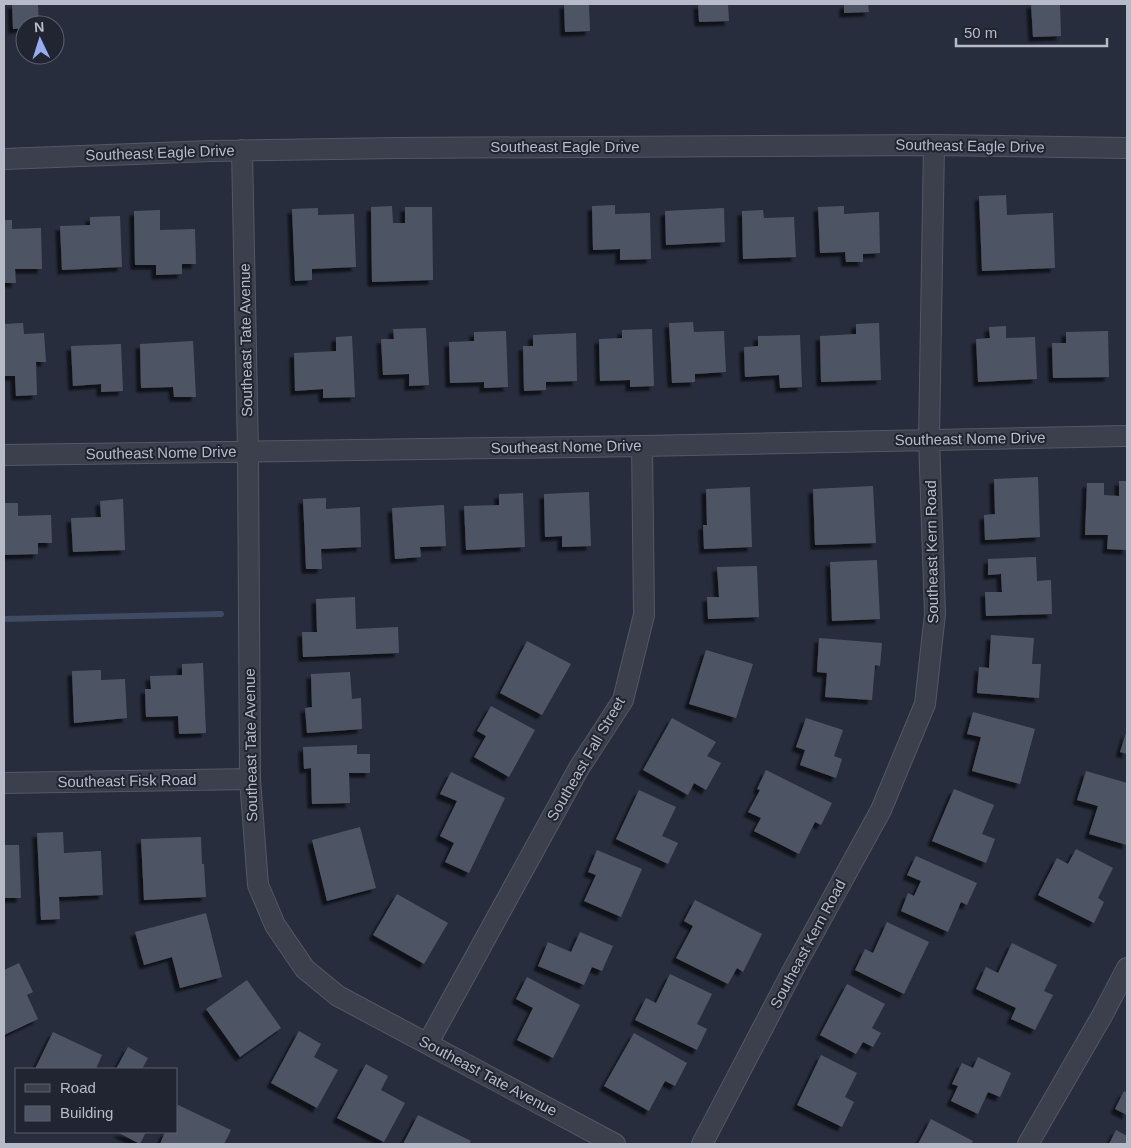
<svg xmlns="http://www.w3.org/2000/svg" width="1131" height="1148" font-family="Helvetica,sans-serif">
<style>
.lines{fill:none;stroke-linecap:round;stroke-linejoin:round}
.stream{stroke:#3f4a63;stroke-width:6}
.building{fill:#4e5565;filter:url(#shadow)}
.street-casing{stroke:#535864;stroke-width:22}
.street{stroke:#3b404c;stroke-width:20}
.labels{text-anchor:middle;stroke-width:4;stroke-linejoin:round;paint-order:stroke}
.street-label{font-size:15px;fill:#b7bbc7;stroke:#202531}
</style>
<defs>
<filter id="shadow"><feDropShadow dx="-4.5" dy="4.5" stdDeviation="1" flood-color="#0009"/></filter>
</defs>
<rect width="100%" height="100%" fill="#272d3c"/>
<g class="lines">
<path class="stream" d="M4,619l217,-5"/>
</g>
<path class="building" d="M12,4h26l1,21h-14v3l-12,1z
M564,4h25l1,27 -25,1z
M698,4h30l1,17 -30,1z
M844,4h24l1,8 -25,1z
M1031,4h29l1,32 -28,1z
M1006,195l1,20 46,-2 2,55 -73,3 -3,-75z
M615,205v9l35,-1 1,46 -31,1v-11l-27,1 -1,-44z
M392,206l1,17h12v-16h27l1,73 -61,2 -1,-75z
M844,206v8l35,-2 1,41 -17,1v8h-17l-1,-10 -25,1 -2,-46z
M318,208v7l36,-1 2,53 -44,2v11l-17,1 -3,-72z
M724,208l1,34 -59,3 -1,-34z
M160,210v20l35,-1 1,35h-14v10l-26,1v-10h-21l-1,-54z
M763,210l1,8 30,-1 2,40 -53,2 -1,-48z
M120,216l2,51 -60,3 -2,-44 30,-1v-8z
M4,220h8v9l29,-1 1,41h-27l1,14h-12z
M693,322l1,10 30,-1 2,41 -31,2v8l-23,1 -3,-60z
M23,323l1,11 20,-1 2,29h-10l1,33 -21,1 -1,-20h-11v-52z
M879,323l2,57 -60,2 -1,-46 36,-2v-10z
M1006,326v12l29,-1 2,42 -59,3 -2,-43 14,-1 -1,-11z
M426,328l3,57 -20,1v-12l-26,1 -2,-36h13l-1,-10z
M652,329l2,57 -24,1v-7l-30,1 -1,-42 23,-1v-8z
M506,331l2,56 -24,1v-6l-34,1 -1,-41 25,-1v-9z
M1108,331l1,46 -56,1 -1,-35h14v-11z
M576,333l1,48 -31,1v8l-22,1 -1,-45h10v-11z
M800,335l2,52 -22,1 -1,-13 -34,2 -1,-30 14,-1v-10z
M352,336l3,61 -32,1v-9l-28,2 -1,-38 42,-2v-14z
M193,341l3,56h-22l-1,-10 -32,1 -1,-44z
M121,344l2,47 -22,1v-8l-28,2 -2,-40z
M1038,477l2,60 -55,3 -1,-25 11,-1 -1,-35z
M1119,481h8v69l-20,-1 1,-14h-23l2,-52h17v12l15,1z
M873,486l3,57 -61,2 -2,-56z
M750,487l2,60 -48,2 -1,-24h4l-1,-36z
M589,492l2,54 -29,1v-11l-17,1 -1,-43z
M523,493l2,54 -59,3 -2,-44 35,-1v-11z
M326,498v11l34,-2 1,40 -40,2 1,20h-16l-3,-70z
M123,499l2,51 -52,2 -2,-34 30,-1 -1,-16z
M4,503h14v13l33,-1 1,28h-14v11l-34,1z
M444,505l2,41 -26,1 1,10 -26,2 -3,-51z
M1036,557l1,24 14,-1 1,34 -66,2 -1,-24h17l-1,-18 -13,1v-16z
M877,560l3,59 -48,2 -2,-59z
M757,566l2,51 -51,2 -1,-22h12l-2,-30z
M355,597l1,32 42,-2 1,26 -96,4 -1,-25h15l-1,-33z
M991,635l43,3 -2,26h9l-2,34 -62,-5 2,-26 10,1z
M819,638l63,5 -2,23 -5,-1 -3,35 -47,-3 2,-24 -10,-1z
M527,641l44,23 -29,51 -42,-22z
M706,650l47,14 -17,54 -47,-14z
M203,663l3,70 -27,1 -1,-18 -32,1 -1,-28h6l-1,-13 32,-1v-11z
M101,670v10l24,-1 2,39 -53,5 -2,-52z
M350,672l2,27 9,-1 1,31 -55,4 -2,-25 7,-1 -1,-33z
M491,706l44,24 -26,47 -35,-20 12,-21 -9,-5z
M973,712l62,17 -15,55 -48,-13 9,-34 -14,-3z
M672,718l44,24 -9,14 14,7 -15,27 -12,-7 -6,12 -45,-25z
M806,718l37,12 -9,26 8,3 -6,19 -36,-13 5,-15 -9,-3z
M1127,730v24l-7,-2z
M357,745v9h13v19h-21l1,30 -38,1 -1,-36 -7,1 -1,-22z
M766,770l66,33 -11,22 -6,-3 -16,32 -45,-23 7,-13 -13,-6 12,-22 -3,-1z
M1086,771l41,12v62l-38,-11 9,-28 -21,-6z
M451,772l54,26 -36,75 -24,-11 9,-19 -14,-7 17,-35 -17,-7z
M954,789l40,16 -12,29 13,5 -9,24 -54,-22z
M639,790l37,17 -14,29 16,7 -10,21 -52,-25z
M360,827l16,61 -49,13 -15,-61z
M63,832l1,21 37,-2 2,44 -44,2 1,22 -19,1 -4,-87z
M201,837l1,27h2l2,33 -62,3 -3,-61z
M4,845h15l2,53h-17z
M1076,849l37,19 -15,30 6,4 -10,21 -56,-28 19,-37 11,6z
M597,850l45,19 -21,48 -37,-16 12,-26 -8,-3z
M916,856l61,27 -10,22 -6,-3 -13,30 -47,-21 7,-18 6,3 7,-15 -14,-6z
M397,894l51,29 -24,41 -51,-29z
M695,900l67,34 -19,38 -6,-4 -9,16 -52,-26 17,-32 -9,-5z
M206,913l16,64 -42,11 -8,-31 -28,8 -9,-33z
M887,922l42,20 -25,52 -49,-24 10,-21 8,4z
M580,932l33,14 -11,25 -10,-4 -8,18 -46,-19 10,-24 23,10z
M1012,943l45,22 -13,26 9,4 -18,35 -24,-11 5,-11 -40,-19 10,-22 12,6z
M19,963l14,29 -6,3 11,24 -34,16v-65z
M670,974l42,20 -15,30 10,5 -10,21 -62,-30 11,-22 10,5z
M527,977l53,28 -27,53 -36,-18 16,-32 -17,-9z
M247,980l34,48 -41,29 -34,-48z
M847,984l38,20 -13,24 9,5 -8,14 -10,-5 -7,12 -36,-19z
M299,1031l22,13 -7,13 24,13 -21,38 -46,-25z
M53,1032l49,23 -6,14h-61z
M634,1033l53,30 -12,23 -10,-5 -16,30 -45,-25z
M128,1047l20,11 -6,11h-26z
M821,1055l36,18 -12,24 9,5 -12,25 -45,-22z
M978,1057l33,16 -11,24 -12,-5 -10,22 -27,-13 7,-15 -6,-2 10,-21 11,5z
M366,1064l22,12 -7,14 24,13 -21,39 -47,-24z
M1124,1091l3,2v22l-12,-6z
M178,1105l53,25 -7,14h-64l5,-12h11v-23z
M418,1115l53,26 -2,3h-66z
M931,1119l42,22 -2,3h-53z
M1116,1130l11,6v8h-18z
M117,1132h29l-6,12z"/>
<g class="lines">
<defs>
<path id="street" d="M242,150l6,302 2,327 8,106 17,40 30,44 33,27 277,148
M4,159l207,-8 187,-3 536,-3 193,3
M4,455l638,-9 485,-10
M4,783l246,-4
M428,1043l151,-275 44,-68 21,-85 -2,-169
M702,1144l90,-172 89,-162 44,-106 10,-90 -6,-175 5,-294
M1028,1144l75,-130 24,-46"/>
</defs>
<use href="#street" class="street-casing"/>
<use href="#street" class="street"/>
</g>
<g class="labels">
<g class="street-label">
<text transform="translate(970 146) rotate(1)" y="5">Southeast Eagle Drive</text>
<text x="565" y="152">Southeast Eagle Drive</text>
<text transform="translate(160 153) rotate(-2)" y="5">Southeast Eagle Drive</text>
<text transform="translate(246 340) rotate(-91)" y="5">Southeast Tate Avenue</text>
<text transform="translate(970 439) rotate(-1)" y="5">Southeast Nome Drive</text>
<text transform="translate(566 447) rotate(-1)" y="5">Southeast Nome Drive</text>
<text transform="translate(161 453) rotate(-1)" y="5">Southeast Nome Drive</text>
<text transform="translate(932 552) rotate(-91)" y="5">Southeast Kern Road</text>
<text transform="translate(251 745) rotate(-91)" y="5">Southeast Tate Avenue</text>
<text transform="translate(586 759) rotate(-60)" y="5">Southeast Fall Street</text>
<text transform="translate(127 781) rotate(-1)" y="5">Southeast Fisk Road</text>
<text transform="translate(808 944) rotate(-62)" y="5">Southeast Kern Road</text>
<text transform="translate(488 1076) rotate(28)" y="5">Southeast Tate Avenue</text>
</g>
</g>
<rect width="1131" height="1148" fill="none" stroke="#b7bbc7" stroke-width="10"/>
<rect x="15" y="1068" width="162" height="65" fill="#202531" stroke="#5c616d"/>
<rect x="25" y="1084" width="25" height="8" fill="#3b404c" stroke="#5c616d"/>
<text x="60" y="1093" font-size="15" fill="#b7bbc7">Road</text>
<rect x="25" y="1106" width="25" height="15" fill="#4e5565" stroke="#5c616d"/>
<text x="60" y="1118" font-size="15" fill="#b7bbc7">Building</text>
<g transform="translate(40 40) rotate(356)"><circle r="24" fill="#202531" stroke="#5c616d"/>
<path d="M0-4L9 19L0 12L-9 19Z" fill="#97aded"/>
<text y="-8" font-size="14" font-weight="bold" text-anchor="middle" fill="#b7bbc7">N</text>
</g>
<path d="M956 38v8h151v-8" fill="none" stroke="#b7bbc7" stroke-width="2.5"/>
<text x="964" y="38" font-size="15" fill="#b7bbc7" stroke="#202531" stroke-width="4" paint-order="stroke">50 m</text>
</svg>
